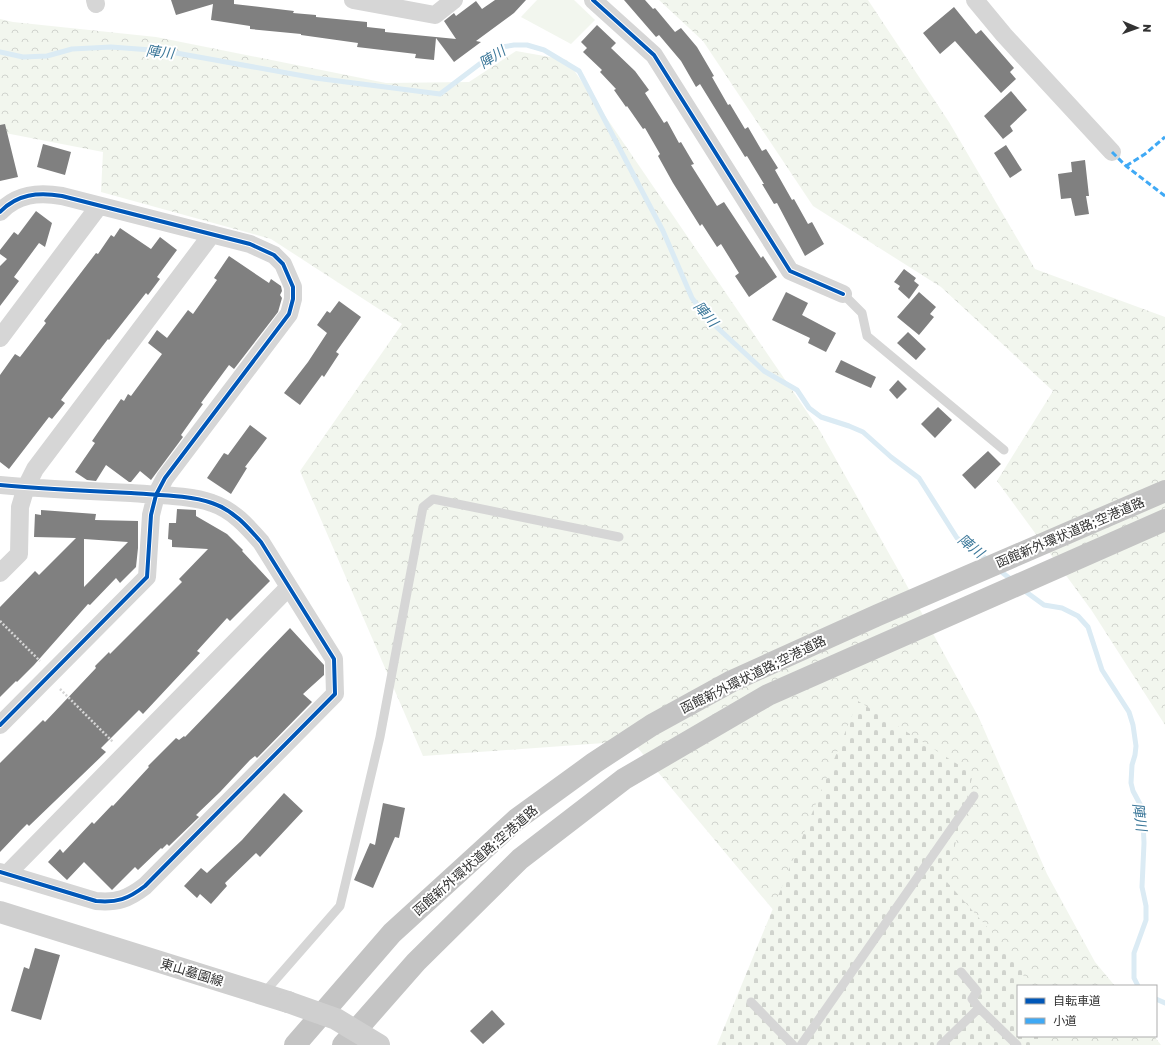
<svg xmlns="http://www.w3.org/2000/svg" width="1165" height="1045" font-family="'Golos Text','Noto Sans JP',sans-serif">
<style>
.forest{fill:url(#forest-crowns)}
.cemetery{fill:url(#cemetery-stones)}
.park{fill:#f2f6ee}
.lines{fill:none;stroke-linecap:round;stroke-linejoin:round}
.stream{stroke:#dbebf4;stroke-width:5}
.building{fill:#808080;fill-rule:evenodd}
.path{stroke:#d6d6d6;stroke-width:2.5;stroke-dasharray:2 2;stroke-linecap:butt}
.lane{stroke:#d6d6d6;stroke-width:9}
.street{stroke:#d6d6d6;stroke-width:18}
.secondary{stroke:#cfcfcf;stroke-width:22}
.highway{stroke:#c4c4c4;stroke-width:22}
.secondary-bridge{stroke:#cfcfcf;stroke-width:22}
.quiet{stroke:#3fa9f5;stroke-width:3;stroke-dasharray:6 3;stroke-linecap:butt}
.cycleway-casing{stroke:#fff;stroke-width:6}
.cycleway{stroke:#0057b8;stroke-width:4}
.labels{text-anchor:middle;stroke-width:4;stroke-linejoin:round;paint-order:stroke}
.street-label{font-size:13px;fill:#323232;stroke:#fff}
.water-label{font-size:14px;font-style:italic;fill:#3b7799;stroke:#fff}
</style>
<defs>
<pattern id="forest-crowns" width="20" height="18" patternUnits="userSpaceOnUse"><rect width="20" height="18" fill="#f2f6ee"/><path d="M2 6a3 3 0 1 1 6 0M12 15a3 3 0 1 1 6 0" fill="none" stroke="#d0d3cd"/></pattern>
<pattern id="cemetery-stones" width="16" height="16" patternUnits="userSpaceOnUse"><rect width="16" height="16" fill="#f2f6ee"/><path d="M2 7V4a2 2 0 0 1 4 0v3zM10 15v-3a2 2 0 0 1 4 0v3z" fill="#d0d3cd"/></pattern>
</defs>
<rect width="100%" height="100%" fill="#fff"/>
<path class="forest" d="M659,0h209l81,122 86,147 130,48v408l-73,-114 -95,-130 56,-90 -112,-104 -128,-81 -110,-165z
M0,19l13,3 143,15 230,46 83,-1 47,-31 51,9 253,371 80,142 79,145 68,156 48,88 20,24h-97v50h136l7,9h-275l-254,-304 -209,15 -123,-285 102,-147 -131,-85 -170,-47 2,-40 -103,-20z"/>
<path class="cemetery" d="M858,701l115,73 -27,107 75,84 5,21h-8v50h22l2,9h-325z"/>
<path class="park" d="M537,0h37l21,20 -24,24 -50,-27z"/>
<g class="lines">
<path class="stream" d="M0,52l23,5 24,-1 25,-7 39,-2 54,4 150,27 125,16 62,-47 12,-2h13l17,5 35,21 84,160 29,67 17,22 55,51 33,19 12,18 12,9 28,9 14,6 28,25 28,21 38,60 31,22
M999,570l14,11
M1022,589l22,16 18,3 16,8 10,11 14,43 27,42 4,13 3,21 -1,9 -3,10 -1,18 2,8 8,15 2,14 1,23 -2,44 4,19v14l-12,33v25l4,8
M1156,999l9,4"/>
</g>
<path class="building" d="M171,0h63v4l60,7 -1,2 23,2v2l51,5v5l18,2v3l71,7 -12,-18 10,-8 2,3 20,-15 6,8 13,-9h31l-12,13 -38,28 5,1 -27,20 -18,-24 -2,22 -19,-2 1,-4 -59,-7 1,-4 -57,-8v-1l-51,-5v-3l-39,-6 2,-16 -37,11z
M624,0h21l8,9 2,-1 20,24 6,-4 16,19 17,29 -2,1 16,28 2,-1 15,25 3,-2 14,24 4,-2 12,19 -3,2 17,30 2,-1 14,25 4,-2 12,22 -19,12 -28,-53 -3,1 -12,-20h2l-17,-28 -2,1 -45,-73 -4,3 -15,-26 -22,-26 -3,2z
M954,7l22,27 5,-4 33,38 -4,4 6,7 -15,14 -46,-52 -15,13 -17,-21z
M597,25l19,18 -5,5 24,23 14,19 -4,3 19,30 3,-2 12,22 2,-1 13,22 -3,1 26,41 7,-4 37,56 2,-2 14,21 -28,20 -14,-21 4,-3 -18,-29 -4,3 -15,-23 -2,2 -27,-43 -15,-27 2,-2 -15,-26 -2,1 -16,-23 -1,1 -12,-17 2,-1 -16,-17 2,-2 -19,-18 4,-4 -6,-6z
M1011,91l16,19 -17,16 3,5 -10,8 -19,-23z
M5,124l13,53 -18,4v-56z
M43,144l28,8 -6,23 -28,-8z
M1006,145l16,25 -12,8 -16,-25z
M1085,160l4,36h-3l3,18 -14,2 -4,-18 -10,1 -3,-25 14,-2 -1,-10z
M36,211l16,12 -7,24 -6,-4 -25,34 5,4 -19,25v-40l7,-7 -7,-5v-4l14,-18 4,3z
M120,228l31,21 9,-12 17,13 -20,27 3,2 -12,16 -2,-2 -37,47 -1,-1 -47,61 4,3 -13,16 -3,-2 -40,52 -9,-7v-87l15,-21 5,3 26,-34 -2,-2 52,-68 2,1 13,-19 3,2z
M229,256l40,27 2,-4 10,7 1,5 -2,4 2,3 -4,14 -44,57 -5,-4 -28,38 2,1 -22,31 2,2 -32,43 -11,-9 -9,11h-2l-23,-17 -10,16 -9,-1 -12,-8 20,-29 -3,-2 29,-42 3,2 4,-7 3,2 31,-42 -14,-11 9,-13 10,8 21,-28 5,4 24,-34 -3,-2z
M904,269l12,9 -2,3 5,4 -10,14 -11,-10 2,-3 -6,-4z
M786,292l22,11 -6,12 34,18 -10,19 -18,-9 2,-5 -38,-18z
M919,292l17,15 -6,7 4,3 -15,18 -22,-18z
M339,301l22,16 -25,35 3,2 -15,23 -2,-2 -22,30 -16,-12 24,-31 19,-29 -10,-8 10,-14 3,2z
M908,332l18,17 -10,11 -19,-17z
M841,360l35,17 -5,11 -36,-16z
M898,380l9,9 -10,10 -8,-9z
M938,407l14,13 -17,18 -14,-14z
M250,425l17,13 -22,29 2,1 -16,26 -24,-16 17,-25 4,2z
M988,451l13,13 -26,25 -13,-14z
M177,509l19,1v6l31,18 16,16 -1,1 28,30 -40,40 -3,-3 -30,33 3,2 -57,61 -4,-4 -38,38 5,4 -77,74 -2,-2 -6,6 -21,22v-89l43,-43 2,2 51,-54 -1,-2 14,-14 1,2 72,-72 -3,-3 29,-30 -36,-2v-7l-4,-1 1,-16h7z
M41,510l55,4 -1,6 43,1v27l-2,19 -16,16 -4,-5 -26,27 -2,-1 -54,61 -17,17 -1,-1 -16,16v-90l35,-36 4,4 37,-37 -42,-1 1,-23 6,1zM84,539l44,3 -44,45z
M290,628l34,37v10l-21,19 9,8 -55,56 -2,-2 -5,4 -30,32 -24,23 3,2 -30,29 -2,-2 -5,5 -1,-1 -23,22 -3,-3 -23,23 -28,-28 -17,18 -19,-18 12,-13 3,4 29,-31 2,2 18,-19 1,1 36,-39 -1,-1 28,-28 3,2 5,-4 1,1z
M284,793l19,18 -43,46 -4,-4 -31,30 2,3 -16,18 -11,-10 -3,4 -13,-12 17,-18 6,5 35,-33z
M383,803l22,5 -6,30 -4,-1 -22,51 -19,-8 16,-37 5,2z
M35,948l25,7 -19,65 -30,-9 13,-44 5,2z
M492,1010l13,14 -22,20 -13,-13z"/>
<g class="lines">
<path class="path" d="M0,621l40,40
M60,689l53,53"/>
<path class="lane" d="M843,294l19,19 5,23 137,114
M263,994l77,-88 40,-169 43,-230 10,-8 186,38
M751,1002l42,43
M979,1008l38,37
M801,1045l173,-249
M941,1045l38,-37 -7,-9 5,-8 -16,-19"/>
<path class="street" d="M95,0l1,4
M353,0l82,15 19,-15
M593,0l61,55 136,216 53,23
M975,0l29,35 108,117
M0,212c17,-18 38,-20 62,-16l188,48 24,11 9,9 10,23v12l-4,15 -124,164 -9,17 -5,20 -4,62 -147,148
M0,338l99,-132
M0,485c43,4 87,6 131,8 23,2 59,2 81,10 21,7 35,23 49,39l73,117 1,35 -190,192c-17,13 -28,17 -49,15l-96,-29
M0,573l19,-19 1,-47 6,-20 9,-18 177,-235
M7,874l281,-286"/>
<path class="secondary" d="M0,912l288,90"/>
<path class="highway" d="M295,1045l97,-112 125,-114 77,-56 58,-38 80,-44 146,-66 287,-124
M343,1045l73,-83 104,-103 104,-80 144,-84 397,-175"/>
<path class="secondary-bridge" d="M288,1002l48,17 43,26"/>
<path class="quiet" d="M1112,152l14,14 39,30
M1126,166l19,-12 20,-17"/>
<defs>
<path id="cycleway" d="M593,0l61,55 136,216 53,23
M0,212c17,-18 38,-20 62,-16l188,48 24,11 9,9 10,23v12l-4,15 -124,164 -9,17 -5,20 -4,62 -147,148
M0,485c43,4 87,6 131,8 23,2 59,2 81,10 21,7 35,23 49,39l73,117 1,35 -190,192c-17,13 -28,17 -49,15l-96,-29"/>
</defs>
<use href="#cycleway" class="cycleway-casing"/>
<use href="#cycleway" class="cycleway"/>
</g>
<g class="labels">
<g class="street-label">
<text transform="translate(1070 532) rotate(-23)" y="5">函館新外環状道路;空港道路</text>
<text transform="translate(753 674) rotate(-26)" y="5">函館新外環状道路;空港道路</text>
<text transform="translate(475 860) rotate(-41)" y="5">函館新外環状道路;空港道路</text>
<text transform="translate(192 972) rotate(17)" y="5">東山墓園線</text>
</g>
<g class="water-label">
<text transform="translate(160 52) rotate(6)" y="5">陣川</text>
<text transform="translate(492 57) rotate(-33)" y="5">陣川</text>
<text transform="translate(706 314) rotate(49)" y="5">陣川</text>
<text transform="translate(971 546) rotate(38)" y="5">陣川</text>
<text transform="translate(1140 817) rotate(82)" y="5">陣川</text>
</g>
</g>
<rect x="1017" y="985" width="140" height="52" fill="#ffffff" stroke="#adadad"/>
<rect x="1025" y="998" width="20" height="6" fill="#0057b8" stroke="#adadad"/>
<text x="1053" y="1005" font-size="12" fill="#323232">自転車道</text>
<rect x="1025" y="1018" width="20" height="6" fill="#3fa9f5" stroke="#adadad"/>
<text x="1053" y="1025" font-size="12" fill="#323232">小道</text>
<g transform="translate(1137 28) rotate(92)" stroke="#ffffff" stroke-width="3" paint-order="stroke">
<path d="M0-3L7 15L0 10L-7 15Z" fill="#323232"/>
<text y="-6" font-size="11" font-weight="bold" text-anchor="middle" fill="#323232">N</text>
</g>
</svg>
